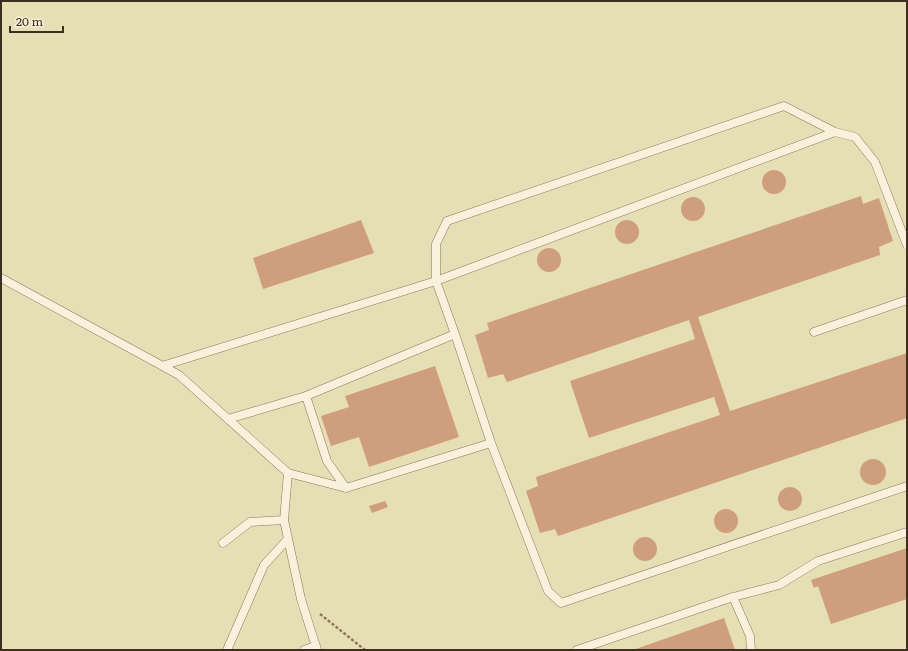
<svg xmlns="http://www.w3.org/2000/svg" width="908" height="651" font-family="Literata,serif">
<style>
.farmland{fill:#e6deb5}
.building{fill:#cf9f7d}
.lines{fill:none;stroke-linecap:round;stroke-linejoin:round}
.service-casing{stroke:#8d765c;stroke-width:9}
.path{stroke:#8d765c;stroke-width:2.5;stroke-dasharray:3 2;stroke-linecap:butt}
.service{stroke:#faf1dc;stroke-width:8}
</style>
<rect width="100%" height="100%" fill="#f0e4c8"/>
<path class="farmland" d="M1,1h906v649h-906z"/>
<path class="building" d="M762 182a12 12 0 1 1 24 0a12 12 0 1 1-24 0Z
M861,196l2,8 16,-6 14,43 -14,6 1,8 -182,62 32,94 177,-58v65l-349,118 -3,-7 -15,4 -14,-42 12,-5 -2,-9 184,-62 -6,-18 -125,41 -19,-57 125,-42 -6,-19 -182,62 -4,-8 -15,4 -13,-43 14,-5 -2,-7z
M681 209a12 12 0 1 1 24 0a12 12 0 1 1-24 0Z
M615 232a12 12 0 1 1 24 0a12 12 0 1 1-24 0Z
M361,220l13,33 -111,36 -10,-31z
M537 260a12 12 0 1 1 24 0a12 12 0 1 1-24 0Z
M435,366l24,71 -90,30 -10,-30 -28,9 -10,-30 28,-9 -4,-11z
M860 472a13 13 0 1 1 26 0a13 13 0 1 1-26 0Z
M778 499a12 12 0 1 1 24 0a12 12 0 1 1-24 0Z
M385,501l3,6 -16,6 -3,-7z
M714 521a12 12 0 1 1 24 0a12 12 0 1 1-24 0Z
M633 549a12 12 0 1 1 24 0a12 12 0 1 1-24 0Z
M907,548v51l-76,25 -13,-38 -4,2 -3,-8z
M724,618l11,32h-102z"/>
<g class="lines">
<defs>
<path id="service" d="M907,245l-32,-83 -20,-25 -20,-5 -399,149 19,53 36,109 57,148 13,12 346,-117
M1,278l178,97 109,98 58,15 145,-45
M814,332l93,-32
M162,366l274,-85v-37l11,-23 337,-115 51,26
M228,419l78,-23
M288,473l-4,47 17,79 16,51
M346,488l-19,-27 -21,-65 149,-62
M223,543l27,-21 34,-2
M733,597l17,39 1,14
M227,650l37,-85 24,-26
M304,650l12,-4
M577,650l156,-53 46,-12 39,-24 89,-29"/>
</defs>
<use href="#service" class="service-casing"/>
<path class="path" d="M320,614l45,36"/>
<use href="#service" class="service"/>
</g>
<rect width="908" height="651" fill="none" stroke="#3d2e20" stroke-width="4"/>
<path d="M10 26v6h53v-6" fill="none" stroke="#3d2e20" stroke-width="2"/>
<text x="16" y="26" font-size="12" fill="#3d2e20" stroke="#f7eed8" stroke-width="3" paint-order="stroke">20 m</text>
</svg>
